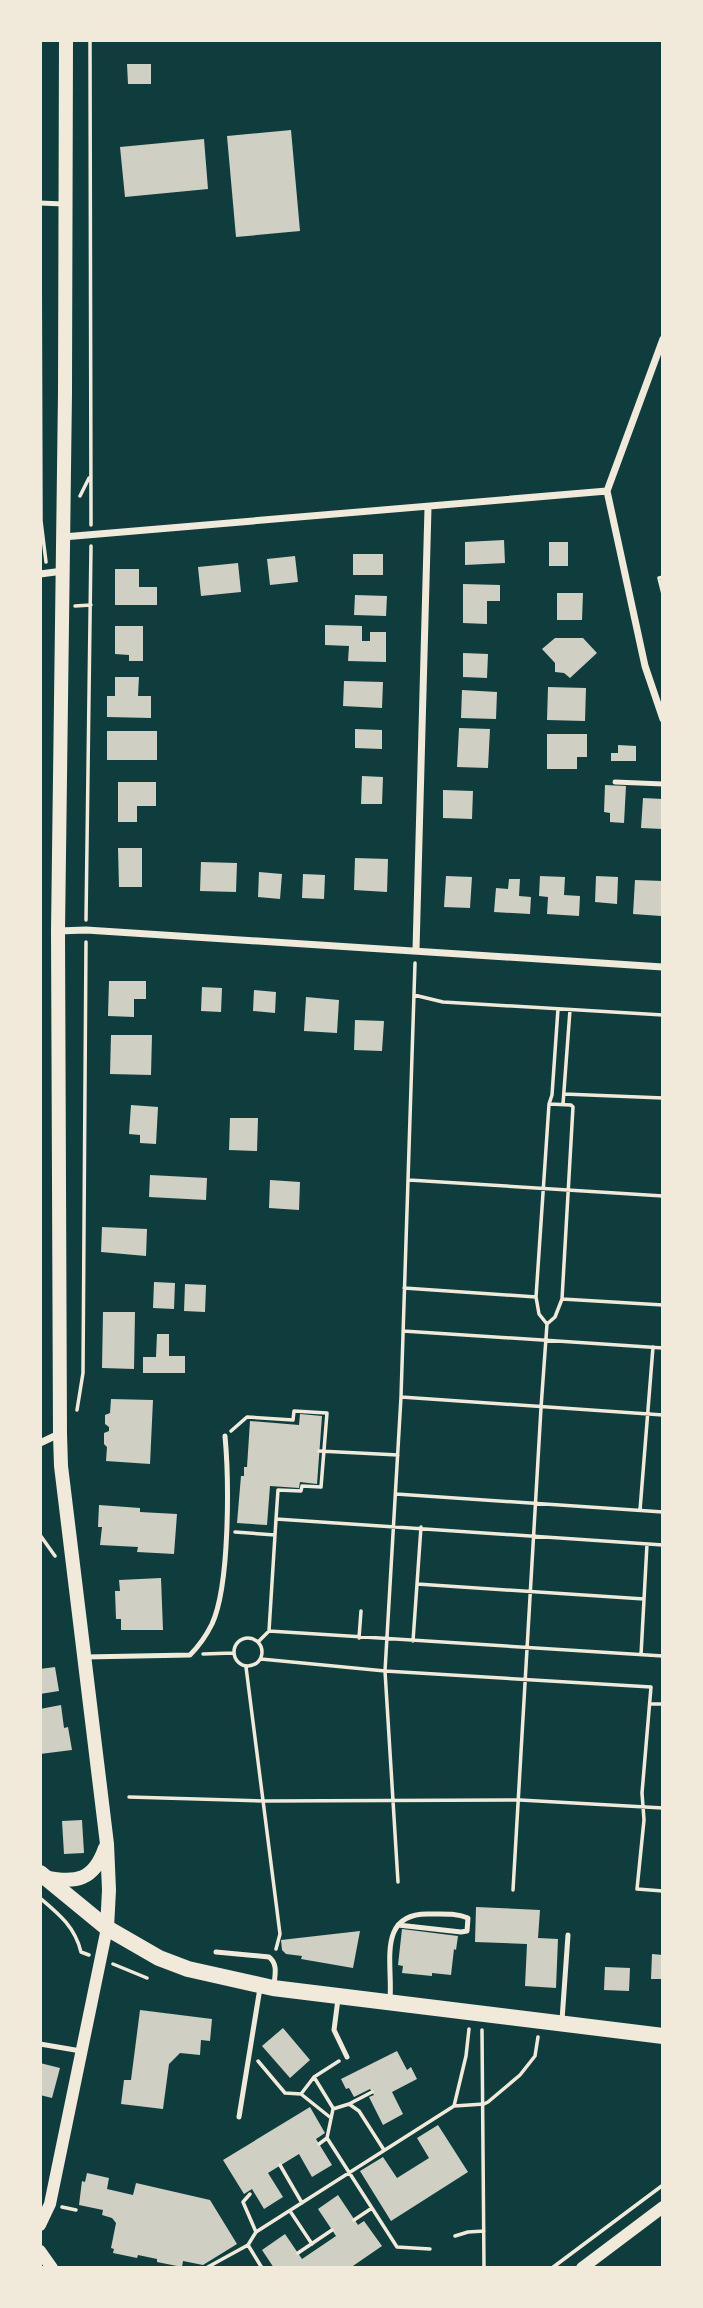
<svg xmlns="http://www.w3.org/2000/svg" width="703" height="2308" font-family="Jost,sans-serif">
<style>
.building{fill:#cfcfc3}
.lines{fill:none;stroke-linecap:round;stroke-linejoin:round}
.path{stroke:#f1e9da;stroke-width:3.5}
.service{stroke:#f1e9da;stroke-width:5}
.minor{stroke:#f1e9da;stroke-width:7}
.tertiary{stroke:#f1e9da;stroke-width:12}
.secondary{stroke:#f1e9da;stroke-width:14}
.primary{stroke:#f1e9da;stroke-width:16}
</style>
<rect width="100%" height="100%" fill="#0f3d3e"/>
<path class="building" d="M127,64h24v20h-23z
M291,130l9,101 -64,6 -9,-101z
M204,139l4,50 -83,8 -5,-50z
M504,540l1,23 -40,2v-23z
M549,542h19v24h-19z
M353,554h30v21h-30z
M295,556l3,26 -28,3 -3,-26z
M238,563l3,29 -40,4 -3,-29z
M115,569h24v18h18v18h-42z
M463,584l37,1v16h-13v23l-24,-1z
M557,593h26l-1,27h-25z
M355,595l32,1 -1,20 -32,-1z
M325,625l37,1v15h8v-9h16v30l-38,-1 1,-15 -24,-1z
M115,626h28v35h-14v-6l-14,-1z
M555,638h28l14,15 -27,25 -6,-5 -9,-1v-9l-13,-14z
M463,653l25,1 -1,24 -24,-1z
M115,677h24l-1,19h13v22l-44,-1v-21h8z
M344,681l39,1 -1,26 -39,-2z
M548,687l38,1 -1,33 -38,-1z
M462,690l35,2 -1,27 -35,-1z
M459,728l31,1 -2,39 -31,-1z
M355,729l27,1v19l-27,-1z
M107,731h50v29h-50z
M547,734h40v23h-10v12h-30z
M618,745l18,1v15h-25v-8h7z
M362,776l21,1 -1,27h-21z
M118,782h38v24h-19v16h-19z
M605,785l21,1 -2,37 -14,-1v-9l-6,-1z
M443,790l30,1 -1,28 -29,-1z
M643,798l20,1v30l-22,-1z
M118,848h24v39h-23z
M355,858l33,1 -1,33 -33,-2z
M201,862l36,1 -1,29 -36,-1z
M259,872l23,2 -2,25 -22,-2z
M303,874l22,1 -1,24 -22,-1z
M446,876l26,1 -2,31 -26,-1z
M540,876l25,1 -1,18 16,1 -1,20 -32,-2 1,-17 -9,-1z
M596,876l22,1 -1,27 -22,-2z
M509,879h11l-1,17 12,1 -1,17 -36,-2 2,-24 12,1z
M635,880l28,1 -2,35 -28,-2z
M109,981h37v18h-12v18l-26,-1z
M202,987l20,1 -1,24 -20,-1z
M254,990l22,2 -1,21 -22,-2z
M306,997l33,3 -2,33 -33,-2z
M355,1020l29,1 -2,30 -28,-1z
M111,1035h41l-1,40 -41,-1z
M131,1105l27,2 -2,37 -16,-1v-8l-11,-1z
M230,1118h28l-1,33 -28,-1z
M150,1175l57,3 -1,22 -57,-3z
M270,1180l30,2 -1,28 -30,-2z
M102,1227l45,2 -1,27 -45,-4z
M154,1282l21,1 -1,26 -21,-1z
M185,1284l21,1 -1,27 -21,-1z
M103,1312h32l-1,57 -32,-1z
M157,1334h12v22h16v17h-42v-16h13z
M111,1399l42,1 -3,64 -44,-3 1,-14 -3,-3v-11l5,-2v-4l-4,-3v-9l5,-2z
M300,1414l22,2 -5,68 -17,-2 -1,6 -29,-2 -3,39 -30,-2 4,-47h3v-9h3l3,-46 49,4z
M99,1505l41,3v4l37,2 -3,40 -37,-2 1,-5 -38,-2 2,-18h-4z
M161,1578l2,52h-42v-11h-5l-1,-28h5l-1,-11z
M55,1667l4,24 -19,3v-25z
M61,1705l3,23 4,-1 4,23 -32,4v-45z
M82,1820l2,33 -20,1 -2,-33z
M476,1907l64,3 -2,28 20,1 -2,49 -31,-2 2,-42 -52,-2z
M402,1929l56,7 -2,14 -2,-1 -3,26 -19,-2v3l-30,-3 1,-7 -5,-1z
M360,1931l-7,37 -52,-9 1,-3 -16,-2 -4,-4 -1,-10z
M652,1954l11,1v24h-12z
M605,1967l25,1 -1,23 -25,-1z
M140,2010l72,9 -2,22 -9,-1 -1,15 -20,-2 -11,11 -6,45 -42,-5 3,-24h7z
M283,2028l27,32 -20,18 -28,-32z
M397,2051l10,19 4,-3 6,12 -25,13 11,22 -20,11 -14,-28 5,-2 -4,-6 -16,8 -5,-9 -3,1 -5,-10z
M40,2063l20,5 -8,30 -12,-3z
M310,2107l15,26 -9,6 16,26 -20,12 -13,-23 -31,19 15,24 -19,12 -12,-20 -8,5 -21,-34z
M438,2125l30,47 -77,49 -31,-50 23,-14 14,21 32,-20 -12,-20z
M87,2173l22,5 -2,11 26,6 3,-12 74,17 27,44 -34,21 -20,-4 -1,6 -25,-5v-3l-19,-4 -1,3 -24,-5 1,-4 -3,-1 5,-25 -4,-5 -10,-3 1,-5 -24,-5 3,-24 3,1z
M338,2195l20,30 6,-4 18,25 -32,22h-76l-12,-18 23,-16 17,25 34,-23 -18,-27z"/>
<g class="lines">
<path class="path" d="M90,40l1,485
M40,213l1,308 5,41
M80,496l9,-18
M663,577l-4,1 4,16
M75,606l16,-1
M86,920l5,-374
M414,995l29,7 220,13
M564,1094l99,4
M563,1104l7,-94
M409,1180l254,16
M404,1288l132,9
M562,1299l101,6
M547,1324l8,-7 7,-18 11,-192 -2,-2 -22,-1
M403,1331l260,17
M401,1397l262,18
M77,1410l6,-37 3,-431
M231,1431l16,-14 46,3 1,-9 33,2 -6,74 -19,-1 -1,5 -23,-1 -2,29
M319,1451l79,4
M396,1494l267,18
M640,1510l13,-163
M235,1532l40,3
M40,1535l15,21
M417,1584l227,15
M269,1631l394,25
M234 1652a14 14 0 1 1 28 0a14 14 0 1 1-28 0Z
M359,1638l2,-27
M413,1641l8,-114
M258,1642l11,-11 7,-112 387,26
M203,1654l30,-1
M641,1655l6,-111
M261,1659l124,12 266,16 -9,106 2,27 -7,69 26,2
M246,1667l34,267 -4,15
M651,1704h12
M129,1797l135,4 256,-1 143,8
M398,1882l-13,-211 16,-274 14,-434
M513,1890l28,-482 6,-84 -8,-10 -3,-17 13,-193 3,-9 6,-86
M40,1898c19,16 35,29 41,54l8,3
M113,1964l34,14
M482,2030l2,238
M258,2061l27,32 16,1 30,24
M314,2077l19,31
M301,2094l13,-17 25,-16
M349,2104l23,-12
M454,2106l12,-50 3,-27
M319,2144l8,-6
M384,2150l-25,-39 -10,-7 -16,5 -6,29 70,109 33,2
M280,2165l22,38
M250,2194l-7,8 13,30
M62,2207l14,3
M290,2211l22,33
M354,2220l18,-12
M455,2236l13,-4 16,-1
M248,2245l14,23
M298,2253l34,-23
M206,2268l42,-23 8,-13 198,-126 30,-2 4,-2 32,-27 15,-19 3,-19
M552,2268l111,-83"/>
<path class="service" d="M40,203l23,1
M615,782l48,2
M85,1657l105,-2c9,-9 16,-19 22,-31 18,-39 17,-144 13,-188
M216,1952l53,5c9,7 6,17 5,28
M390,1998c3,-33 -14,-86 40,-84 13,0 26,-1 38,4l-1,13 -6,1 -63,-7
M338,1999l-4,31 13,27
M562,2020l6,-85
M40,2044l41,7
M239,2117l21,-129"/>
<path class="minor" d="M607,491l38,175 18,53
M63,537l544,-46 56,-152
M40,574l23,-3
M58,931l28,-1 577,37
M416,950l12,-442
M40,1443l19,-9"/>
<path class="tertiary" d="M40,2225l10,-21 57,-276
M40,2251l12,17
M582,2268l81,-61"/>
<path class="secondary" d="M66,40l-1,353 -7,538 2,503 1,32 46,378 2,46 -2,38
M45,1877c31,7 49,3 60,-29"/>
<path class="primary" d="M40,1873l67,55 52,30 29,11 85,19 390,48"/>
</g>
<rect width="703" height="2308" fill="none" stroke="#f1e9da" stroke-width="84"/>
</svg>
